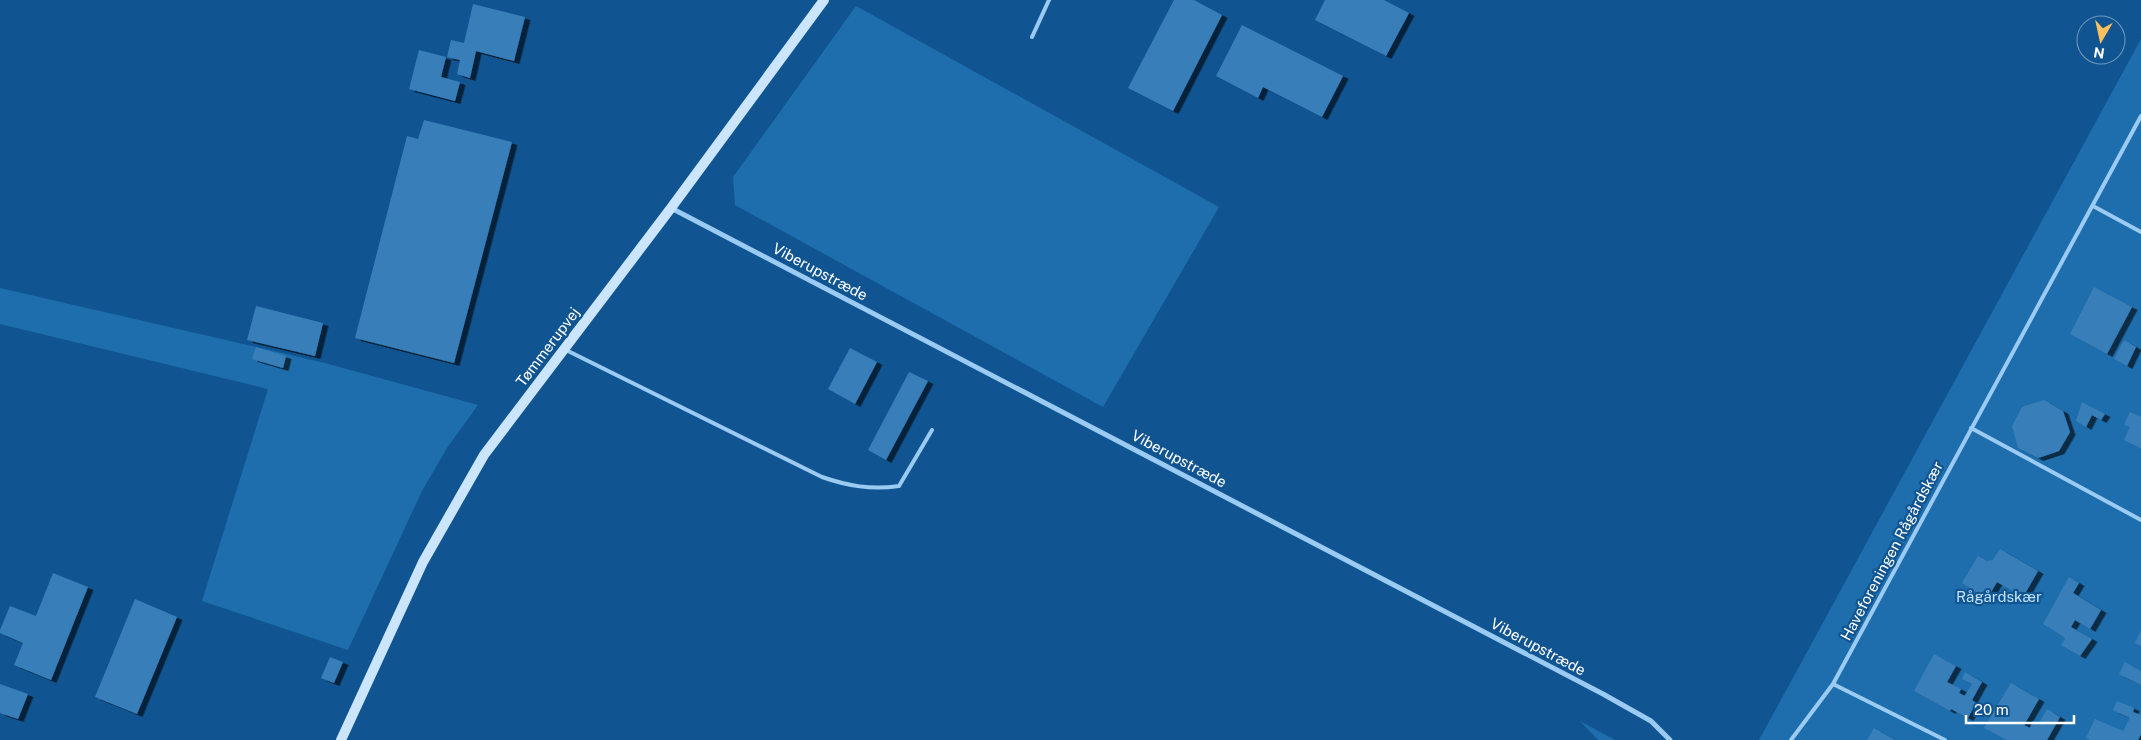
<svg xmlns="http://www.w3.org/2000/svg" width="2141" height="740" font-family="'Public Sans',sans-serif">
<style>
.green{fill:#1e6eae}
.building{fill:#387fb9;filter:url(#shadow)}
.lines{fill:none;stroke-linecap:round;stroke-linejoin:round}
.lane{stroke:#9bcbf3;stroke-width:4}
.street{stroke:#9bcbf3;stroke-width:5}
.secondary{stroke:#cae5fd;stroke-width:10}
.labels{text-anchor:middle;stroke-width:4.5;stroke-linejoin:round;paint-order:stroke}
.street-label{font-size:15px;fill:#fff;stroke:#105591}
.park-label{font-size:15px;fill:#c2e3fe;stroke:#105591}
</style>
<defs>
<filter id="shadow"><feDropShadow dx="5.5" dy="3" stdDeviation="0" flood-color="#0009"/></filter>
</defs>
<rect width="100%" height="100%" fill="#105591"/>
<path class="green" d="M856,6l363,201 -116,200 -368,-202 -2,-28z
M2141,39v701h-382z
M0,288l325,75 153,42 -31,43 -25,43 -74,159 -146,-49 66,-212 -268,-65z
M1580,721l35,19h-17z"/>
<path class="building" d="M1174,0h20l28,15 -49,96 -45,-23z
M1325,0h59l25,13 -23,43 -71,-36z
M473,4l52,13 -11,44 -38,-10 -6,27 -13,-4 3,-14 -13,-3 4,-17 13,3z
M1242,25l101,51 -21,41 -59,-30 -5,11 -42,-22z
M419,50l27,7 -5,20 19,5 -5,19 -46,-12z
M424,120l88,22 -58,221 -99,-25 52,-202 11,3z
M2094,287l38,20 -25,47 -37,-20z
M256,306l67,17 -8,33 -68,-16z
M2124,340l12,7 -9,19 -13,-7z
M256,347l30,9 -3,12 -31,-9z
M850,348l27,14 -22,42 -27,-15z
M909,372l19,9 -42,79 -18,-10z
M2044,400l19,11 7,21 -11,19 -21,7 -20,-10 -6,-22 10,-19z
M2082,402l23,12 -4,6 -9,-5 -6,12 -10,-6z
M2130,412l11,5v32l-17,-9 6,-13 -6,-2z
M2000,549l38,22 -15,26 -26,-15 -10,17 -25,-16 16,-27 9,5 6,-1z
M53,573l35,14 -37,93 -37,-15 9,-22 -23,-10v-3l10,-24 26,10z
M2069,577l10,6 -6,10 28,17 -11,19 -15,-9 -4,7 21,12 -12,17 -19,-11 4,-6 -1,-2 -21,-13z
M135,599l42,18 -40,97 -42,-17z
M2141,630v16l-6,-3z
M1934,654l22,12 -9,16 14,7 -2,4 6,3 7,-12 -10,-5 3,-7 17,10 -10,18 4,3 -8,15 -17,-9 -1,2 -36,-20z
M330,657l13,5 -9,21 -13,-5z
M2125,662l16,9v14l-22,-11z
M2011,683l28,16 -15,26 6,3 3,-7 5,4 9,-16 13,8 -13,23h-41l-22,-12z
M0,684l28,10 -10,25 -18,-6z
M2117,701l17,7 -1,4 8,3v19l-3,6h-48l-4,-2 9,-19 28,12 7,-13 -17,-8z
M1874,728l21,12h-28z"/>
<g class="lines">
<path class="lane" d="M1032,37l17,-37
M2093,206l48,26
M566,350l256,127c26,9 49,13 77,9l33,-56
M1971,428l170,92
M1833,684l112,56
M1791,740l42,-56 308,-568"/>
<path class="street" d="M671,208l932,486 48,27 19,19"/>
<path class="secondary" d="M341,740l82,-178 61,-107 187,-247 153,-208"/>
</g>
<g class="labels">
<g class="street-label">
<text transform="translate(820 272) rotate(28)" y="5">Viberupstræde</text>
<text transform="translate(548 347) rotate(-53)" y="5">Tømmerupvej</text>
<text transform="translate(1179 459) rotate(28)" y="5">Viberupstræde</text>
<text transform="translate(1892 551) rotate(-62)" y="5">Haveforeningen Rågårdskær</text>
<text transform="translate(1538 647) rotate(28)" y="5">Viberupstræde</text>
</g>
<g class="park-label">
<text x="1999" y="602">Rågårdskær</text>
</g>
</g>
<g transform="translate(2101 40) rotate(189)"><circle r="24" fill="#105591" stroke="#7099bd"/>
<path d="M0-4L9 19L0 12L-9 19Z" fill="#ffc05d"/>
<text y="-8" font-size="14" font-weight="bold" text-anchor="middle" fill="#ffffff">N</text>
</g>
<path d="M1966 715v8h108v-8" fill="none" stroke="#ffffff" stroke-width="2.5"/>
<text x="1974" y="715" font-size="15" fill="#ffffff" stroke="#105591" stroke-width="4" paint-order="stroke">20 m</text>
</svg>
